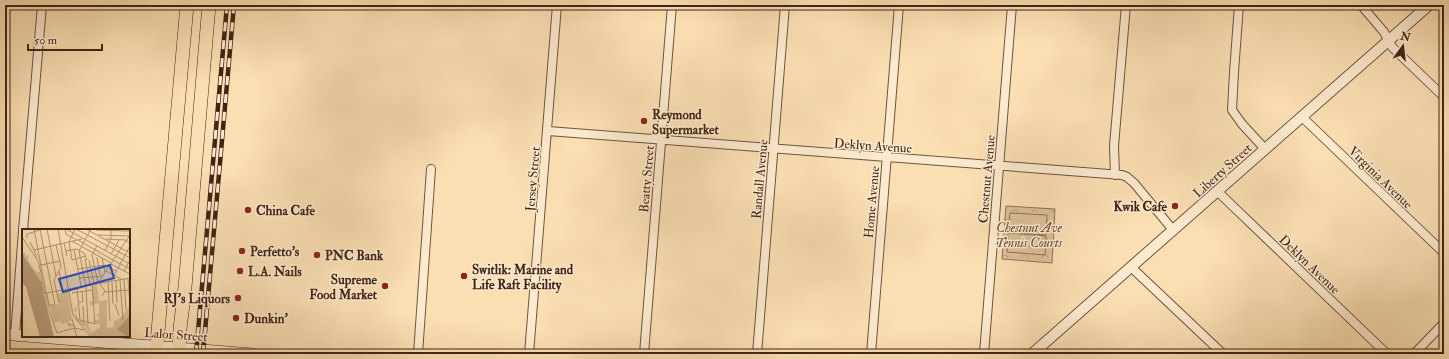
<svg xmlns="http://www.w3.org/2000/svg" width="1449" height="359" font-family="'IM FELL Double Pica',serif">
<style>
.park{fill:url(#park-crowns);stroke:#8e7258}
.garden{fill:#dbbf98;stroke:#8e7258}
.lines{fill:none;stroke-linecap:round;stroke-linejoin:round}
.minor-casing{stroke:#70533e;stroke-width:10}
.tertiary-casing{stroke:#70533e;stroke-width:12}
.secondary-casing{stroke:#422417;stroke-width:12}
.trunk-casing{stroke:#422417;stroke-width:14}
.minor{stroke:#fceace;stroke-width:8}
.tertiary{stroke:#fceace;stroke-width:10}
.secondary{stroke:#fceace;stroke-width:11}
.trunk{stroke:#fadfb3;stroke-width:13}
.rail-casing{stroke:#422417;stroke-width:4.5}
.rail{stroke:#fceace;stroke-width:3;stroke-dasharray:9;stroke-linecap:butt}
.poi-dot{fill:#8f2418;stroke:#fceace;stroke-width:1.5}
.labels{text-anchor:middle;stroke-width:3;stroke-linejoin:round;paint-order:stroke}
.poi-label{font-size:13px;font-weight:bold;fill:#422417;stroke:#fceace;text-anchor:start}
.street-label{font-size:13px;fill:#422417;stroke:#fceace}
.park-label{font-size:13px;font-style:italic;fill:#684b37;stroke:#fceace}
.inset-road{fill:none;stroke:#b09475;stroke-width:1}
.view{fill:#1d4ed8;fill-opacity:0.15;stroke:#1d4ed8;stroke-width:2}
.inset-edge{fill:none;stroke:#422417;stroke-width:2}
</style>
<defs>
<pattern id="park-crowns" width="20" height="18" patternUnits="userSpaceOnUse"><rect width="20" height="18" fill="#dbbf98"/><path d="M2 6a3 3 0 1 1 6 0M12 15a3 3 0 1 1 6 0" fill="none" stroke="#bda482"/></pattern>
</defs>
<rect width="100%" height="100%" fill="#fadfb3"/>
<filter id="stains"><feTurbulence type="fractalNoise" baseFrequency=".005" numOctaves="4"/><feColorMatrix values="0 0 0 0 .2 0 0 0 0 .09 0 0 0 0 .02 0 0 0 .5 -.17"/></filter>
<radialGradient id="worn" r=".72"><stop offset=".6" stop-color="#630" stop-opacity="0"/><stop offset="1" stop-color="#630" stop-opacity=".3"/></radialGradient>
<path class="park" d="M1006,206l49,3 -3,54 -50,-4z"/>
<path class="garden" d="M1010,213l37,2 -1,20 -38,-3z
M1008,233l38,3 -1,19 -38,-3z"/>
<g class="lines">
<defs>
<path id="minor" d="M1239,5l-5,67 -2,38 10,14 23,25
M1361,5l23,27 8,15 52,50
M1302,117l142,136
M548,131l574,44 5,2 7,6 39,47
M1115,175l-1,-29 12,-141
M1217,191l170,163
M23,230l19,-225
M1131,267l92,87
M15,335l8,-104
M418,354l13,-185
M529,354l28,-349
M644,354l28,-349
M757,354l28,-349
M871,354l28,-349
M984,354l28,-349
M1414,354l30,-31"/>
<path id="tertiary" d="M1032,354l397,-349"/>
<path id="secondary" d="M5,334l18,2
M26,336l226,18"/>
<path id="trunk" d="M156,354l31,-349
M179,354l1,-25 5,-42 24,-282"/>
</defs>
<use href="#minor" class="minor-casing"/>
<use href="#tertiary" class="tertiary-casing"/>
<use href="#secondary" class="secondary-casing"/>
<use href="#trunk" class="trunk-casing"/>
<use href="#minor" class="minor"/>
<use href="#tertiary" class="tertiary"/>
<use href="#secondary" class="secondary"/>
<use href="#trunk" class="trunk"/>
<defs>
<path id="rail" d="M196,354l31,-349
M203,354l31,-349"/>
</defs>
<use href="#rail" class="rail-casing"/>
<use href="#rail" class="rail"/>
</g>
<g class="poi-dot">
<circle cx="644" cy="121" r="4"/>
<circle cx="1175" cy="206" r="4"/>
<circle cx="248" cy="210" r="4"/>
<circle cx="242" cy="251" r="4"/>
<circle cx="317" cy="255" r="4"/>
<circle cx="240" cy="271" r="4"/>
<circle cx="464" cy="276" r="4"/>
<circle cx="385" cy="286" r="4"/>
<circle cx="238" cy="298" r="4"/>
<circle cx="236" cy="318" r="4"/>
</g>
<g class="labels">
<g class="poi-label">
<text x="652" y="119">Reymond<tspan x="652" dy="15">Supermarket</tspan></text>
<text x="1167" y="211" text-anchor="end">Kwik Cafe</text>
<text x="256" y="215">China Cafe</text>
<text x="250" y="256">Perfetto's</text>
<text x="325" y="260">PNC Bank</text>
<text x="472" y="274">Switlik: Marine and<tspan x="472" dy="15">Life Raft Facility</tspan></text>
<text x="248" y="276">L.A. Nails</text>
<text x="377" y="284" text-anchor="end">Supreme<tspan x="377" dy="15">Food Market</tspan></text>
<text x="230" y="303" text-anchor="end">RJ's Liquors</text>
<text x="244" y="323">Dunkin'</text>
</g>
<g class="street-label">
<text transform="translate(873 145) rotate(4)" y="5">Deklyn Avenue</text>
<text transform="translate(1222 170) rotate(-42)" y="5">Liberty Street</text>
<text transform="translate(1381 177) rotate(44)" y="5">Virginia Avenue</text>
<text transform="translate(532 179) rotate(-85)" y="5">Jersey Street</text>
<text transform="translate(646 179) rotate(-85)" y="5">Beatty Street</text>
<text transform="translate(759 179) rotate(-85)" y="5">Randall Avenue</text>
<text transform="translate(986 179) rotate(-85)" y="5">Chestnut Avenue</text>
<text transform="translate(871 202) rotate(-85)" y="5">Home Avenue</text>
<text transform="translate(1310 264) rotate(44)" y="5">Deklyn Avenue</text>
<text transform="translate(176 334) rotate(4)" y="5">Lalor Street</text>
</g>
<g class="park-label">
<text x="1029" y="232">Chestnut Ave<tspan x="1029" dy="15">Tennis Courts</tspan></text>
</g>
</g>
<g transform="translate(22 229)">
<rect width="108" height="108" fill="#fadfb3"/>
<path d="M56,77l-3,7 3,5 10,7 3,8 9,-6v-3h-4l-2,-3 5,-2 -1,-3 2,-1v6l7,-6v13l7,-1v-6l7,-3 9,-12 -17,31h-21l-6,-10 -10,-6 -2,-12z" fill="#dbbf98"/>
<path d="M75,56l2,18 -9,3v-5h3l-1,-15zM46,62l4,29 -10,4 -1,-3 -7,2 -4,-17 9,-2 -2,-10z" fill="#dbbf98"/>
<path d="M0,23l4,2 -1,3 4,-3 -1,6 7,11 7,2 8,36 -2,1 -7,-28 -19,-29zM85,71v19l-2,6h-4l-1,-9 -6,-2h5v-13zM108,77v31h-29v-8l15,-1 -1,-4z" fill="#dbbf98"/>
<path d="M0,24l19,29 13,55h-14l-14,-50 -4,-4zM108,86v22h-1l-12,-7z" fill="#bb9f7e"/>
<path class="inset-road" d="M12,0l12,64M18,0l15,76M25,0l9,47M36,0l15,86 18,22M43,0l1,5 11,6M44,0l64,35M54,0l43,23M64,0l44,24M74,1l34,1M76,6l31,1M0,8l16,24 3,12M5,9v-4l16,-5M84,10l19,1 5,3M56,11l35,20M50,12l39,22M8,13l7,15M47,13l3,18 14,-4M47,13l6,-13M42,14l3,13M34,16l5,22 -7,13 5,23M75,17l-5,9 6,28M52,20l7,37M12,21l48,-11M83,21l6,-11v-10M44,22l10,-2 8,4 3,7M97,23l11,6M89,25l8,-14M75,28l3,18M80,29l3,14M63,30l5,26M67,31l5,24M91,31l17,9M89,35l19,10M19,36l19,-4M56,40l27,-4 11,6M37,42l4,20M84,42l15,8M102,42l6,-11M58,49l23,-2M102,50l2,31M106,50l2,27M94,51l1,23M98,51l3,40M19,52l2,11 4,2M89,52l19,-35M86,53l2,39M90,53l1,22M76,54l32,-48M78,55l5,7 -3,5M55,59l3,32 15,4 -3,-39M83,63l24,-2M24,64l84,-15M50,64l20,-3M25,65l2,11h5M57,73h4l-1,-11M93,75l4,12M61,77l1,17M27,81l8,23 17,-5 10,2M50,90l5,18M66,95l-2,-37 -7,-36 12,-22M49,98l-4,-4 8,3"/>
<path class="view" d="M88,36l4,13 -51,14 -4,-13z"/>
<rect width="108" height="108" class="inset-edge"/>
</g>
<rect width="1449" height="359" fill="none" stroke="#fadfb3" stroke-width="20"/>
<rect x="6" y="6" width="1437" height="347" fill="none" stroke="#422417" stroke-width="2"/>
<rect x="10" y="10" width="1429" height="339" fill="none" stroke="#422417"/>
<g transform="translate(1403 46) rotate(15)" stroke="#fceace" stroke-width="3" paint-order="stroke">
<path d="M0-3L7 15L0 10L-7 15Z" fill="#422417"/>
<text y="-6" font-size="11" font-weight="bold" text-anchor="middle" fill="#422417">N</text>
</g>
<path d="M28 44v6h74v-6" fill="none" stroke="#422417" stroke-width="2"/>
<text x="34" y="44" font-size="12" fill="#422417" stroke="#fceace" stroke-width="3" paint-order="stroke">50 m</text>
<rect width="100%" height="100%" filter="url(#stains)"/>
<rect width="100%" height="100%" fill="url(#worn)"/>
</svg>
